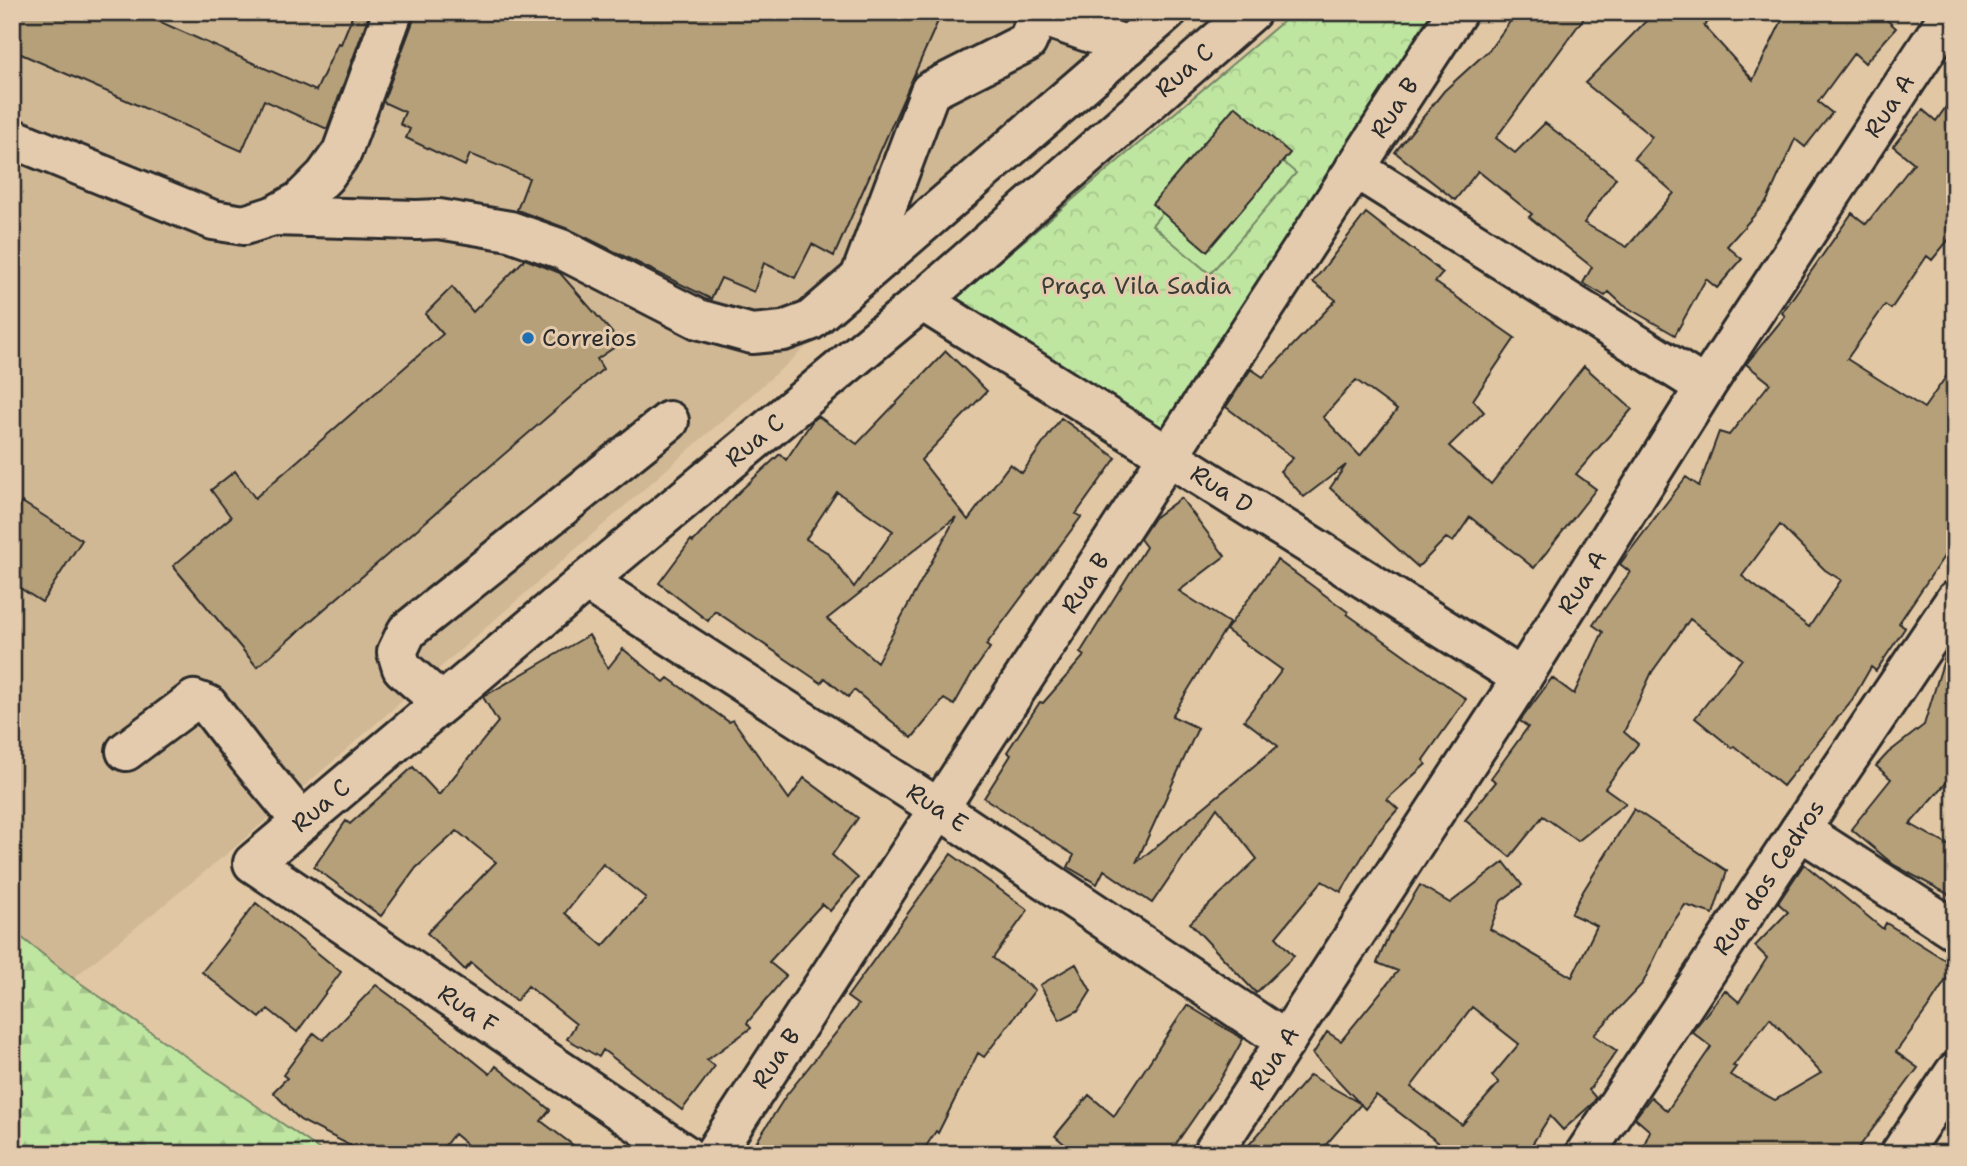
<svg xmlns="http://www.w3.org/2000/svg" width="1967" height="1166" font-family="'Shantell Sans',sans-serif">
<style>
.built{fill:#d1b895}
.forest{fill:url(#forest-firs);stroke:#758866;stroke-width:2}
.park{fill:url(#park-crowns);stroke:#758866;stroke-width:2}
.pitch{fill:#bfe6a1;stroke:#758866;stroke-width:2}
.building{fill:#b6a07a;stroke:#2b2b2b;stroke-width:2;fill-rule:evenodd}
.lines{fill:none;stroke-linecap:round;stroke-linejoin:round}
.minor-casing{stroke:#2b2b2b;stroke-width:44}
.minor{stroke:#e5cbad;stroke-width:38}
.poi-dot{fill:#1f6fb2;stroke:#e5cbad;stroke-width:2.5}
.labels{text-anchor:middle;stroke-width:6;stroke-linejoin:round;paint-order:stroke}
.street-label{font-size:24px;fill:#2b2b2b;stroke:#e5cbad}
.park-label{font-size:24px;fill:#3a3e37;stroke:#e5cbad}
.poi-label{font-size:24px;fill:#2b2b2b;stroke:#e5cbad;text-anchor:start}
</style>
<defs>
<pattern id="forest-firs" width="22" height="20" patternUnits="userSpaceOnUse" patternTransform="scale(1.75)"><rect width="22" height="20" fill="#bfe6a1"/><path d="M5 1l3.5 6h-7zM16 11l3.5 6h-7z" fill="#a4c58b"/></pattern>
<pattern id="park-crowns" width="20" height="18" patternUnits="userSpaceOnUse" patternTransform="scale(1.75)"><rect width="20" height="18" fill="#bfe6a1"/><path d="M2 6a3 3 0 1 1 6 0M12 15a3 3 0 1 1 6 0" fill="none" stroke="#a4c58b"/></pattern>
</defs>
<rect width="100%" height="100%" fill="#e1c7a4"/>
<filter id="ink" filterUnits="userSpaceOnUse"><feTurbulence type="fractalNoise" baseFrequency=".0143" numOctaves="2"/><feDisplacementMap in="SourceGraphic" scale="14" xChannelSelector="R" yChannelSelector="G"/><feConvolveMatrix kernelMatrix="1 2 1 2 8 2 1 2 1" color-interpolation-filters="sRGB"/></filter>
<g filter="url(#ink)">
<path class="built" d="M12,12h1177l-955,836 -220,178 -2,103z"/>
<path class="forest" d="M21,937l52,41 253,176h-314v-202z"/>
<path class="park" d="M1294,12h148l-275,422 -212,-135z"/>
<path class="pitch" d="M1238,124l58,49 -86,101 -58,-49z"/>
<path class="building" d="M12,12h126l178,79 22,-48 3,1 13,-32h16l-43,117 -63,-29 -22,51 -230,-101z
M414,12h528l-108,244 -22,-12 -17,34 -31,-15 -10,29 -33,-14 -10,21 -140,-69 -54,-20 12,-32 -59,-24 -5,12 -59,-28 4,-9 -10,-5 5,-12 -22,-10 31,-83z
M1517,12h71l-92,126 19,15 30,-30 71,55 -32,45 43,24 47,-54 -40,-35 18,-21 -67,-54 70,-71h63l-14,14 49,54 33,-68h92l18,16 -31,35 -11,-10 -36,49 14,11 -27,34 -10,-8 -28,62 -40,45 15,13 -25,29 -11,-9 -31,56 -52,-30 -14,-13 -4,4 -22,-13 9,-16 -63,-50 3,-3 -54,-43 -23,29 -60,-48 49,-61 46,-42z
M1955,94v138l-23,28 -5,-4 -36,53 -6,-4 -38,54 77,49 31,-44v176l-56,83 6,5 -29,43 -5,-4 -19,33 -69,86 -49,-40 -2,2 -37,-30 47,-59 -52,-40 -38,53 -28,60 14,12 -33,44 21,15 -48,38 -35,-25 -33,41 -45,-37 31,-38 -5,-4 37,-51 -8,-6 32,-43 22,16 29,-62 -10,-7 37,-53 -10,-8 66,-87 13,9 20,-54 10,3 41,-52 -24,-19 39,-48 -3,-3 70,-100 14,11 48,-61 -21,-17 30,-36 13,11zM1780,525l45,45 16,10 -32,47 -67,-51z
M1235,106l55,47 -83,98 -55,-47z
M1366,213l77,60 -8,9 80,56 -42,62 11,12 -35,34 42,38 93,-118 48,43 -56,65 20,15 -62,79 -64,-51 -17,25 -7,-4 -28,29 -88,-79 16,-23 -42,32 -24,-26 13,-13 -67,-51 25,-38 12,8 73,-77 -23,-18zM1356,380l41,30 -37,46 -37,-39z
M525,259l35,14 61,70 -24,16 6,10 -346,298 -84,-101 58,-49 -20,-27 24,-19 20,27 188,-164 -18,-20 27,-27 21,25z
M946,351l41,40 -66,69 47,60 42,-56 12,9 39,-55 55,40 -40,56 5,3 -95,128 4,3 -19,27 -17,30 -10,-6 -32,39 -58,-48 -6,7 -23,-19 -4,5 -106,-72 -7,10 -49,-38 32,-43 2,2 47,-51 40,-37 6,6 27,-40 5,-4 39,28zM837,492l56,39 -39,56 -26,-34 -22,-14zM956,517l-79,145 -50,-43z
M1181,498l44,58 -46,35 50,32 -57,93 26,12 -62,135 142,-117 -34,-26 38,-50 -56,-40 51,-70 71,52 -1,2 119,85 -43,61 3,4 -39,35 11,10 -22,25 -35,58 -19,-11 -46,56 18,19 -38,37 -66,-70 67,-64 -40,-51 -65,95 -48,-33 -7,14 -29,-17 6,-12 -90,-57 27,-43 -4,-3 33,-50 3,1 41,-47 -4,-3 66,-106 -6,-8 14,-21z
M22,502l60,38 -40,62 -30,-19v-65z
M589,635l19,33 15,-19 41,33 4,-4 61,44 4,-2 56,79 15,-21 54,40 -26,37 26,23 -28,33 -8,-7 -53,58 17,14 -39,47 4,5 -44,32 8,6 -33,44 -79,-60 -4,7 -32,-18 9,-15 -48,-38 -12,15 -45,-38 -6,7 -38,-37 69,-71 -39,-31 -41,37 -35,48 -67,-49 32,-46 4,3 63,-57 26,28 59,-73 -15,-25zM603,864l43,34 -43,48 -38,-33z
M1949,647l6,1v125l-45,51 45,25v49l-61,-33 -43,-36 40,-50 -15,-13 12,-13 36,-28 22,-72z
M1634,809l93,62 -14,43 -28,-9 -17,25 -25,53 -49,52 23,16 -28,39 7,8 -4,6 -29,26 -13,-14 -24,38h-88l6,-7 -68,-52 -11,14 -52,-55 14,-22 14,9 57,-70 -21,-8 13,-31 1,1 29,-48 30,18 54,-41 18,23 -21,16 -11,28 82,48 25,-51 -26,-12 11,-21zM1472,1007l47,37 -27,32 7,7 -37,42 -51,-38z
M951,854l77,56 -35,48 42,32 -51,67 -6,-4 -40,80 -2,-2 -15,23h-172l36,-57 73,-92 -11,-8z
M1804,864l79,65 3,-6 69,43 -28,43 -31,43 22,16 -64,86h-214l10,-23 -15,-13 16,-21 16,14 44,-64 -19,-15 33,-42 14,12 28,-44 -12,-12 33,-34 -10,-9zM1770,1018l51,55 -46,27 -45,-25 6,-8 -3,-1z
M256,903l85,69 -44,60 -29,-23 -8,9 -58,-46z
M1076,964l15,27 -12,19 -19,10 -20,-35z
M376,985l50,37 64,52 6,-8 54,44 -9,11 44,33h-107l-24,-20 -16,20h-71l-67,-34 -27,-28 14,-14 -4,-3 31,-42 9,7z
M1187,1005l56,34 -21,38 -53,77h-93l-21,-18 34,-41 25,21z
M1310,1075l51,29 -43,50h-77z"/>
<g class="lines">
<defs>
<g id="minor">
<path d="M1039,15l89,31"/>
<path d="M12,138l201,82 31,5 29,-9 27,-15 25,-25 17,-24 51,-140"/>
<path d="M1355,168l350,219"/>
<path d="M273,216l144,4 22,-1 71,12 51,18 137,70 54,15 31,-3 27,-10 357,-309"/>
<path d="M861,275l69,-184 97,-49 13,-30"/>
<path id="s1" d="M922,301l600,377"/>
<path id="s2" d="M586,581l352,227 348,233"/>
<path d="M442,703l-40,-35 -5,-16 10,-21 262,-210"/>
<path d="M126,751l68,-51 14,5 40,52 54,65"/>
<path d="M1800,830l155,100"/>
<path id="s3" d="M684,1154l-431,-291 333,-282 336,-280 329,-289"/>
<path id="s4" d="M714,1154l743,-1142"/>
<path id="s5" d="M1212,1154l310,-476 183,-291 246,-375"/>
<path id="s6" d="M1585,1154l215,-324 155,-230"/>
<path d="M1900,1154l55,-82"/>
</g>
</defs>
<use href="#minor" class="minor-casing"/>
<use href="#minor" class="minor"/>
</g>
</g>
<circle class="poi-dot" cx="528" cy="338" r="7"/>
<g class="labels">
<g class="street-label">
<text dy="8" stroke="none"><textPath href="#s3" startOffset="1743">Rua C</textPath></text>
<text dy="8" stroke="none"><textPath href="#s4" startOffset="1248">Rua B</textPath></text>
<text dy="8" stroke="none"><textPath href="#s5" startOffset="1248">Rua A</textPath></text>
<text dy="8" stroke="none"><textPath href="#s3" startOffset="1176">Rua C</textPath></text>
<text dy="8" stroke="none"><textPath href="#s1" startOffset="354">Rua D</textPath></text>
<text dy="8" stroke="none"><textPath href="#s4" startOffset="681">Rua B</textPath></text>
<text dy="8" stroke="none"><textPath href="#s5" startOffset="681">Rua A</textPath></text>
<text dy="8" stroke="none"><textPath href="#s3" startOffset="609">Rua C</textPath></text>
<text dy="8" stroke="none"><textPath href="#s2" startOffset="418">Rua E</textPath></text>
<text dy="8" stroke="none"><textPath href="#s6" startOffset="332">Rua dos Cedros</textPath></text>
<text transform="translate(468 1009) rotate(34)" y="8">Rua F</text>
<text dy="8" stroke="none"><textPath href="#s4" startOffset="114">Rua B</textPath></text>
<text dy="8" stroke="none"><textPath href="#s5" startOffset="114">Rua A</textPath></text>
</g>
<g class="park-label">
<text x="1136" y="294">Praça Vila Sadia</text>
</g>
<g class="poi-label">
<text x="542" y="346">Correios</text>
</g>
</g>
<rect width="1967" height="1166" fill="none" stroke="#e5cbad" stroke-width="42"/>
<rect x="21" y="21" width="1925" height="1124" fill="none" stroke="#2b2b2b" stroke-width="2.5" filter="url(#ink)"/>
</svg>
